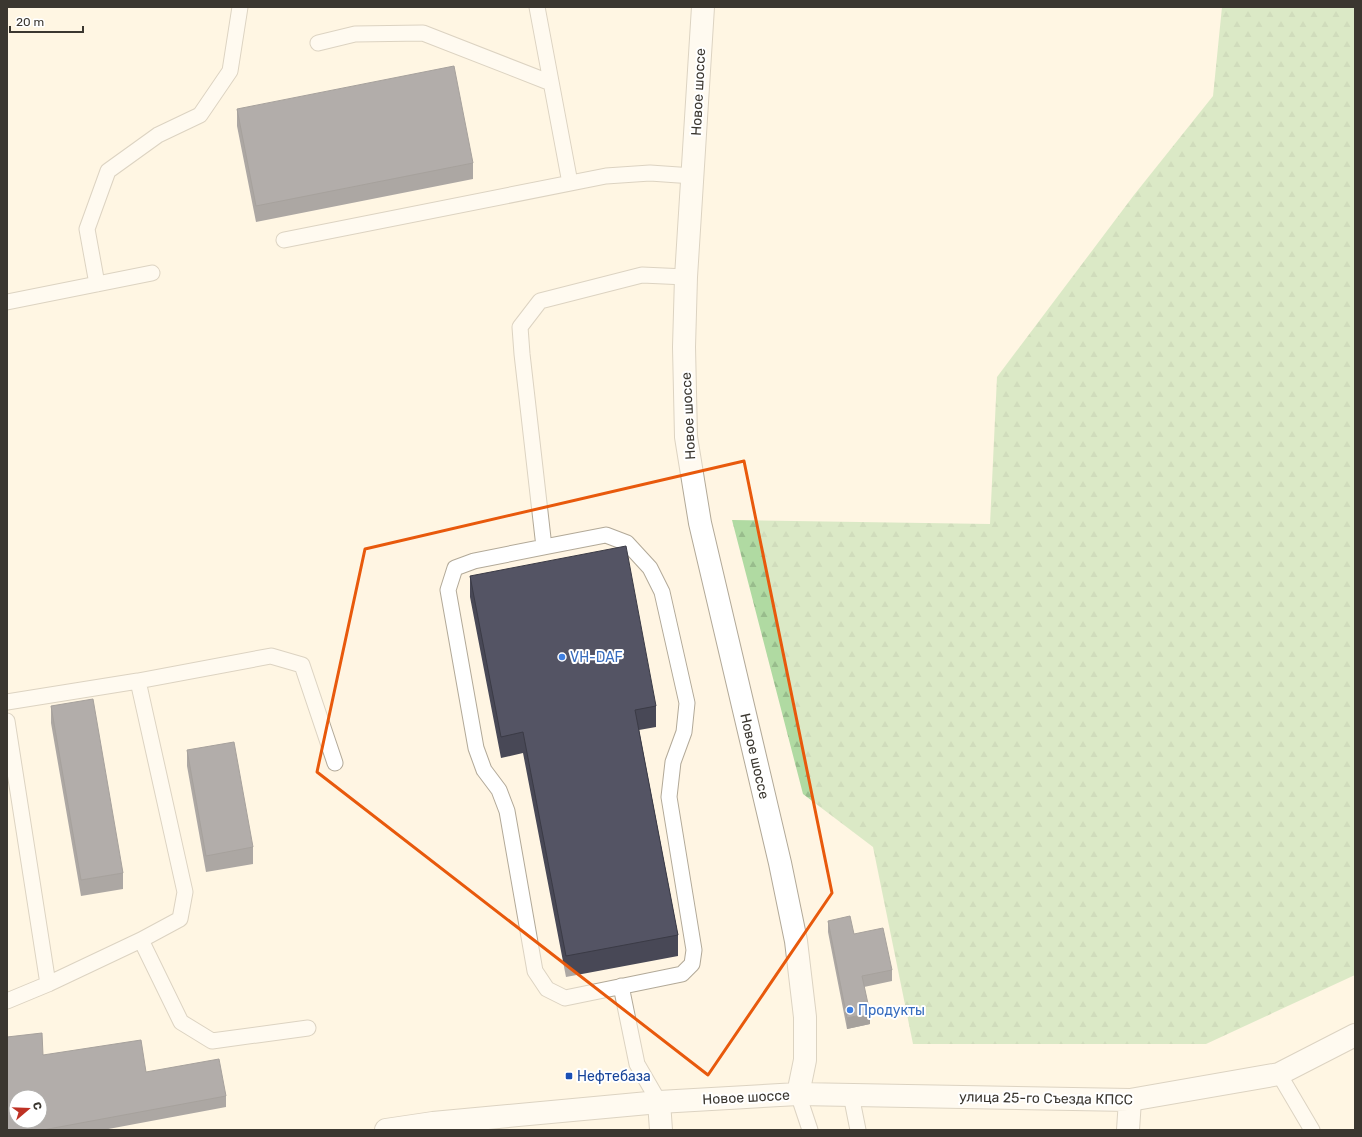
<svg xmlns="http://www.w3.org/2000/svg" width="1362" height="1137" font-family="Rubik,sans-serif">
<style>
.forest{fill:url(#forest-firs)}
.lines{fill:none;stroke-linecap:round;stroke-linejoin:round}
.lane-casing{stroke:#b2a998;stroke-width:17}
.street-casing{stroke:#b2a998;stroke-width:24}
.secondary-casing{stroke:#b2a998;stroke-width:24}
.lane{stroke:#fff;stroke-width:15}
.street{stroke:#fff;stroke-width:22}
.secondary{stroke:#fff;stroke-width:22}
.wall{fill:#484856}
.shaded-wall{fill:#3b3b46}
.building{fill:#545464;stroke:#3b3b46;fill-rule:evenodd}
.marked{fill:none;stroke:#e8590c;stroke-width:3;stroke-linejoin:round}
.shop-dot{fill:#3f7fe0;stroke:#fff;stroke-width:1.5}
.transit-dot{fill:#1a4fb4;stroke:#fff;stroke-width:1.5}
.labels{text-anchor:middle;stroke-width:4;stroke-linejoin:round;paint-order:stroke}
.street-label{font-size:14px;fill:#3b3730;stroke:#fff}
.shop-label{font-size:14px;fill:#366cbe;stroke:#fff;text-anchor:start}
.transit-label{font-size:14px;fill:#164399;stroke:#fff;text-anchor:start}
</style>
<defs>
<pattern id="forest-firs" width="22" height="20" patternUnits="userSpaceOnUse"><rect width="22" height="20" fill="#b0daa2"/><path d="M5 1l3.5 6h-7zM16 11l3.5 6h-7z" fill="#98bc8c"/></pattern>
</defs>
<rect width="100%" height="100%" fill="#fff5e3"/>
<path class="forest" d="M1222,7h133v968l-149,69h-293l-40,-197 -70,-53 -71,-274 258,4 7,-147 137,-182 79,-99z"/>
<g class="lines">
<defs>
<path id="lane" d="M537,7l33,176
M318,43l37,-9 68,-1 128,50
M284,240l322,-64 44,-3 43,3
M97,284l-10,-55 21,-58 50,-36 42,-20 30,-44 10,-64
M7,302l145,-29
M544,547l62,-12 21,8 23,25 12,24 25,111 -3,29 -11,30 -4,35 25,153 -2,14 -10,10 -117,24 -18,-9 -12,-18 -28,-160 -8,-21 -15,-20 -8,-22 -28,-158 7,-22 19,-7 70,-14 -22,-193 -2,-27 20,-26 102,-26 44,2
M7,702l131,-21 133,-25 31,9 33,98
M7,721l41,263
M141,940l40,82 31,19 96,-13
M621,986l16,78 22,38
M7,1001l41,-17 93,-44 39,-21 5,-27 -47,-211
M1279,1074l33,56
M798,1094l12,36
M851,1095l7,35"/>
<path id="street" d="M1130,1100l149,-26 76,-39
M659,1102l2,28"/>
<path id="secondary" d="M703,7l-17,270 -2,70 2,90 14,86 80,340 16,78 9,76v43l-7,34
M386,1130l47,-7 226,-21 139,-8 332,6 -2,30"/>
</defs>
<use href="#lane" class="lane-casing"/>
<use href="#street" class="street-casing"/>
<use href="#secondary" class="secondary-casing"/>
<use href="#lane" class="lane"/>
<use href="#street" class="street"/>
<use href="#secondary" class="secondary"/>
</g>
<path class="wall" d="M237,109l236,54v16l-217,43 -19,-96z
M470,576l186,130v21l-17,3 39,205v21l-112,21 -43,-224 -22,5 -31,-161z
M51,706l72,167v16l-42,7 -30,-173z
M187,750l66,97v17l-47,8 -19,-106z
M828,921l26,13 38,36v11l-28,6 6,37 -23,5 -19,-97z
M43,1055l103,17 80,24v11l-123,23h-96z"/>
<path class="shaded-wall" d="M870,1013v11l-23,5v-11z"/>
<path class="building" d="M454,66l19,97 -217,43 -19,-97z
M626,546l30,160 -21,4 43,225 -112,21 -43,-224 -22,5 -31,-161z
M93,699l30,174 -42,7 -30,-174z
M234,742l19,105 -47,9 -19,-106z
M850,916l4,18 29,-6 9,42 -30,6 8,37 -23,5 -19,-97z
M42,1033l1,22 98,-15 5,32 73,-13 7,37 -183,34h-36v-93zM16,1097h24v24h-24z"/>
<path d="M0 0H1362V1137H0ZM744,461l88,432 -124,182 -391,-303 48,-223z" fill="#fff5e3" fill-opacity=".55" fill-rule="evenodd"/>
<path class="marked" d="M744,461l88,432 -124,182 -391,-303 48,-223z"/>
<g class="shop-dot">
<circle cx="562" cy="657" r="4"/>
<circle cx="850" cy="1010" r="4"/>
</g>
<rect class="transit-dot" x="565" y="1072" width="8" height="8" rx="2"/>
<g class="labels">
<g class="street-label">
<text transform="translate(698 92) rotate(-87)" y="5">Новое шоссе</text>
<text transform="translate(688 416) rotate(-93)" y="5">Новое шоссе</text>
<text transform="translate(755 756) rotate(77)" y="5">Новое шоссе</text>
<text transform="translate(746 1097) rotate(-3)" y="5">Новое шоссе</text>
<text transform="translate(1046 1098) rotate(1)" y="5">улица 25-го Съезда КПСС</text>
</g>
<g class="shop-label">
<text x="570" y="662">VH-DAF</text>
<text x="858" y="1015">Продукты</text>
</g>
<g class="transit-label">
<text x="577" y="1081">Нефтебаза</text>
</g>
</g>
<rect width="1362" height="1137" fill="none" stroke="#3b3730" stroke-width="16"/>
<g transform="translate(28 1109) rotate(71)"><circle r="19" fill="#ffffff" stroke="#b1afac"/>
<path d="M0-3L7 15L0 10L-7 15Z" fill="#be3124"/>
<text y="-6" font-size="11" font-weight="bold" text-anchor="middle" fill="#3b3730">С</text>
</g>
<path d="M10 26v6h73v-6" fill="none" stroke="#3b3730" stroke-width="2"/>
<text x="16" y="26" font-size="12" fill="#3b3730" stroke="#ffffff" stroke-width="3" paint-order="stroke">20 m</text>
</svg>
